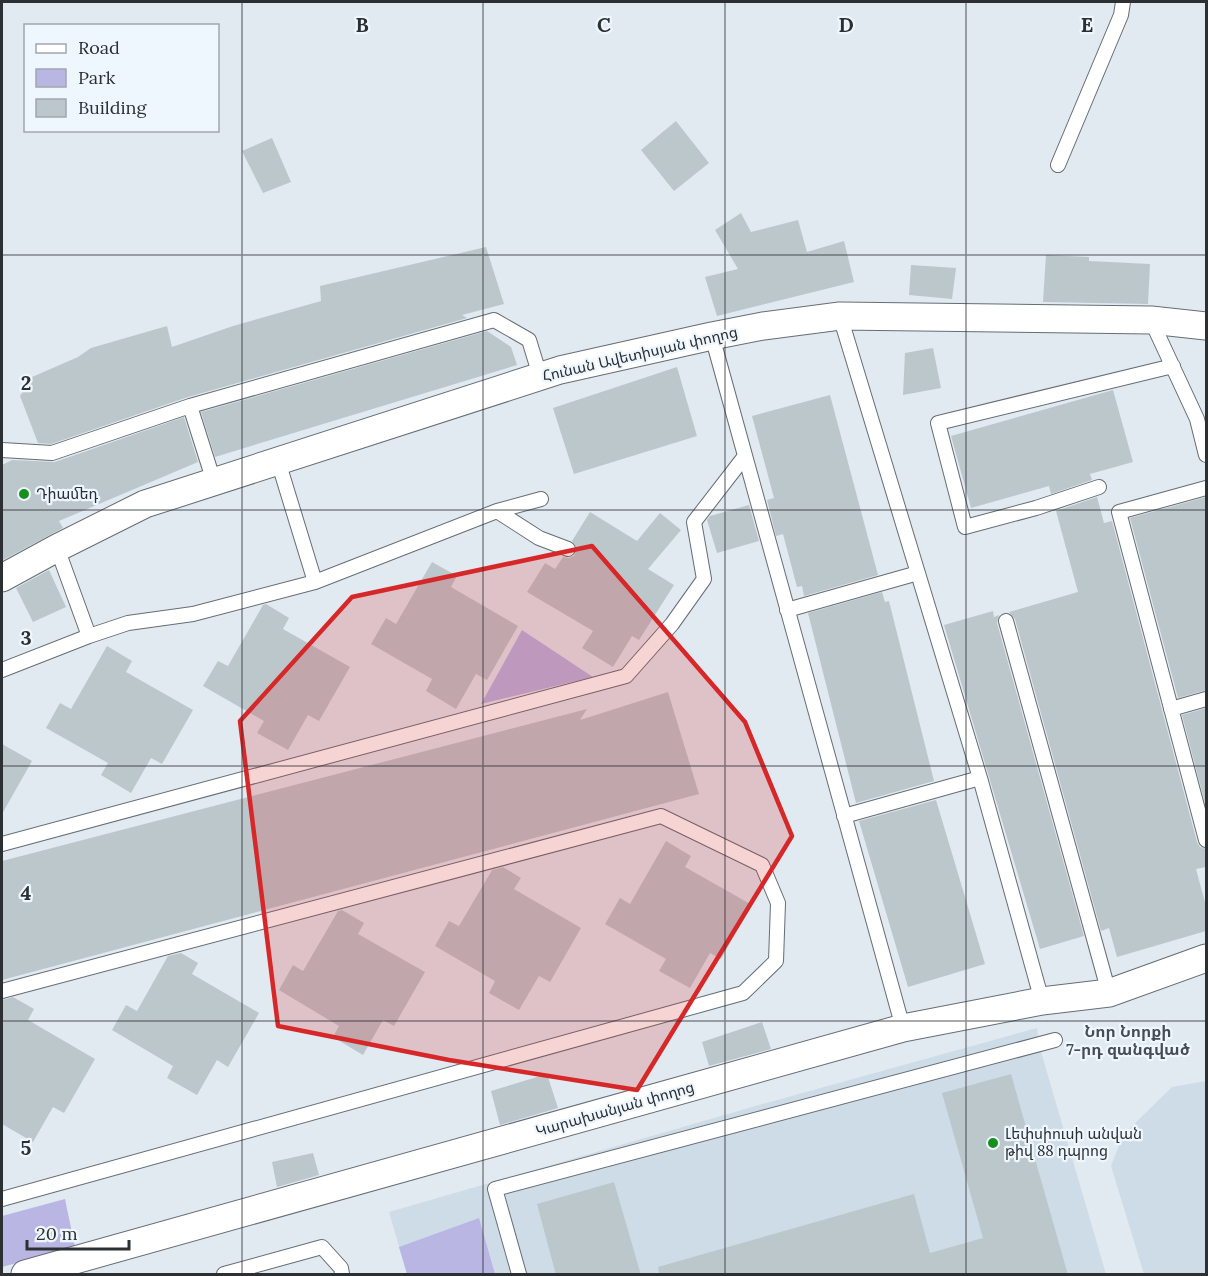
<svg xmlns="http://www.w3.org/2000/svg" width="1208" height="1276" font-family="Lora,'Noto Sans Armenian',serif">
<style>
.built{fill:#cedce8}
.green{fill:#bab6e3}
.building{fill:#bcc7cc}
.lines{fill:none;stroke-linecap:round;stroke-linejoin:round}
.lane-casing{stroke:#666d74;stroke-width:16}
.street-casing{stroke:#666d74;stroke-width:29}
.lane{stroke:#fff;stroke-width:14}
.street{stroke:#fff;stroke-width:27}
.marked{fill:#d62828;fill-opacity:0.2;stroke:#d62828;stroke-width:4.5;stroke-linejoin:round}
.grid{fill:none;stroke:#2d3033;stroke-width:1.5;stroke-opacity:0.55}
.poi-dot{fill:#15901d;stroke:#eef6fe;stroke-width:2}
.labels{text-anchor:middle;stroke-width:4.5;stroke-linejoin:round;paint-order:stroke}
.street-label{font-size:15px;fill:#2d3033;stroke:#eef6fe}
.poi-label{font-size:15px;fill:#2d3033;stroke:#eef6fe;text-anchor:start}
.neighbourhood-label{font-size:16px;font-weight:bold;fill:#464c53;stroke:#eef6fe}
.grid-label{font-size:20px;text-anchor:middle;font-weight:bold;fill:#2d3033;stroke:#eef6fe;stroke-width:4.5;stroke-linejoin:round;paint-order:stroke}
</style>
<rect width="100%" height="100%" fill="#e1e9f1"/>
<path class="built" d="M1037,1028l2,17 67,229h-699l-18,-62 370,-107z
M1206,1081v193h-62l-33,-108 12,-31 49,-48z"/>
<path class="green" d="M522,630l71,47 -112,27z
M65,1199l10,48 -73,20v-51z
M479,1218l16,56h-88l-8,-27z"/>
<path class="building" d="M676,121l33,42 -35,28 -33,-41z
M272,138l19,44 -28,11 -21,-42z
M741,213l10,19 47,-12 9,32 37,-11 10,41 -137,34 -12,-39 33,-8 -23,-39z
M486,247l18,57 -42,11 5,3 -279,79 -137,47 -13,-1 -18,-47 12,-19 46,-20 13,-9 76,-22 5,21 61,-21 88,-25 -1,-15z
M1046,255l43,2v4l61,3 -2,40 -105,-2z
M911,265l45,3 -4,31 -43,-4z
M487,331l24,16 6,18 -302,92 -14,-45z
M933,348l8,40 -38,7 2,-42z
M677,367l20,69 -123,38 -21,-66z
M1113,390l20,72 -43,12 2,6 -41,14 -2,-8 -78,22 -20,-72z
M830,395l48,180 -74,21 -2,-10 -5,1 -14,-53 -7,2 -9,-36 7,-2 -22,-82z
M184,417l14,45 -139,59 4,7 -60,32 -1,-95 10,-5 43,2z
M1097,497l7,26 8,-2 85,321 3,5 6,2v18l-10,2 10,37v25l-89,26 -8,-29 -8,3 -86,-312 -6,-7 69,-20 -22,-81z
M1206,497v193l-28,8 -48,-180z
M749,505l10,36 -42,12 -10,-33 3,-4z
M590,512l47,29 23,-28 21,17 -33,39 26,16 -35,55 -7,-4 -19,31 -31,-19 11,-17 -66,-39 18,-29 10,6 8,-12 6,1 5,-2 3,-8 -5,-7z
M432,562l25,14 -6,11 67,39 -31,54 -11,-6 -20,35 -30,-18 6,-12 -61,-35 15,-26 10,6z
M49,570l17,37 -33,15 -17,-34z
M882,592l3,10 4,-1 45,180 -78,22 -48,-190z
M266,604l23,14 -6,11 67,38 -31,54 -11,-6 -20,35 -31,-17 7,-12 -61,-35 15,-25 10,5 35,-61z
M993,611l1,6 5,-2 -2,8 87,313 -44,13 -96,-324z
M107,646l25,15 -6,11 67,38 -31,54 -11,-6 -20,35 -30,-18 7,-12 -62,-35 14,-25 11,6z
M668,692l31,102 -697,186v-119l585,-152 -7,11z
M1206,708v99l-24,-92z
M2,744l30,17 -30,53z
M936,800l49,164 -77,23 -49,-166z
M666,841l25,15 -6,11 67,38 -31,54 -11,-6 -20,35 -31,-17 7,-12 -61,-35 15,-26 10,6z
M503,867l18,11 -7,11 67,39 -31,54 -11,-6 -20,34 -30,-17 6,-12 -60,-35 14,-25 10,5 33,-56z
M342,910l22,13 -6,11 67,38 -31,54 -11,-6 -20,35 -30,-18 6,-11 -60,-36 14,-25 10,6 35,-60z
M181,953l17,10 -6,11 67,39 -31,54 -11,-7 -20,35 -30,-17 6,-12 -61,-36 14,-25 11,6 31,-55z
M13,997l21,12 -6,11 67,39 -31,54 -11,-6 -20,35 -31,-18v-124z
M762,1022l9,27 -62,17 -7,-24z
M547,1074l11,34 -58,17 -9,-34z
M1011,1074l57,201h-409l-1,-8 256,-73 16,59 53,-15 -41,-145z
M313,1153l6,22 -42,12 -5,-25z
M614,1182l27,93h-85l-19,-71z"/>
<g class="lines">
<defs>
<path id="lane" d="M1058,165l63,-150 2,-13
M840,316l140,462 62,223
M1151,320l46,99 9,36
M712,336l191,692
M190,406l24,76
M2,450l50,3 138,-47 304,-86 35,20 11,36
M278,461l37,121
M1099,487l-63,21 -71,19 -27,-104 235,-57
M1206,488l-87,24 87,328
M497,511l42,27 29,11
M57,548l32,88
M787,610l131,-37
M1006,621l103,372
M2,670l87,-34 39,-13 65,-9 122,-32 182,-71 44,-12
M1171,709l35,-10
M844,816l136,-38
M2,844l624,-168 46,-52 32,-45 -10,-57 51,-66
M2,991l659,-175 101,49 16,38 -2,58 -33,32 -741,206
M224,1274l98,-27 19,21 1,6
M519,1274l-24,-85 560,-149"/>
<path id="street" d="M2,578l55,-30 88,-44 415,-134 152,-34 51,-10 77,-10 311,4 55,6
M25,1274l878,-246 139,-27 67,-8 97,-35"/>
</defs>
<use href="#lane" class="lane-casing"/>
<use href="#street" class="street-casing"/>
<use href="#lane" class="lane"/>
<use href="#street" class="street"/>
</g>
<path class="marked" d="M592,546l153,176 47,114 -155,254 -188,-30 -171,-34 -38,-305 112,-124z"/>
<path class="grid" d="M242,2v1272M483,2v1272M725,2v1272M966,2v1272M2,255h1204M2,510h1204M2,766h1204M2,1021h1204"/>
<g class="poi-dot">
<circle cx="24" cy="494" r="6"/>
<circle cx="993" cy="1143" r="6"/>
</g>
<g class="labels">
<g class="street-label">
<text transform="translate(640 354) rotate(-13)" y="5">Հունան Ավետիսյան փողոց</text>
<text transform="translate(615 1109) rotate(-16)" y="5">Կարախանյան փողոց</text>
</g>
<g class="poi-label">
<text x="36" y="499">Դիամեդ</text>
<text x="1005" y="1139">Լեփսիուսի անվան<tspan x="1005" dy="17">թիվ 88 դպրոց</tspan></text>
</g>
<g class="neighbourhood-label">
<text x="1128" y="1037">Նոր Նորքի<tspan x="1128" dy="18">7-րդ զանգված</tspan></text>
</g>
</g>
<g class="grid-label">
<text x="362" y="32">B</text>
<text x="604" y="32">C</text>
<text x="846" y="32">D</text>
<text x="1087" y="32">E</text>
<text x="26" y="390">2</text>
<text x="26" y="645">3</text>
<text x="26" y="900">4</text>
<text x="26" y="1155">5</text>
</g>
<rect width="1208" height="1276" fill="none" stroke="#2d3033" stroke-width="6"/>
<rect x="24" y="24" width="195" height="108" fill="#eef6fe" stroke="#a1a7ad" stroke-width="1.5"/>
<rect x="36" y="44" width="30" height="9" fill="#ffffff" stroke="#a1a7ad" stroke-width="1.5"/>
<text x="78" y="54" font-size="18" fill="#2d3033">Road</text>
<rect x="36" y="69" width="30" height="18" fill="#bab6e3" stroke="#a1a7ad" stroke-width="1.5"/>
<text x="78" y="84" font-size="18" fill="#2d3033">Park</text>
<rect x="36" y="99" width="30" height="18" fill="#bcc7cc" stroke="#a1a7ad" stroke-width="1.5"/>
<text x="78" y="114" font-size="18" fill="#2d3033">Building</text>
<path d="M27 1240v9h102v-9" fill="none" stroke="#2d3033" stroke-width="3"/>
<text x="36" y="1240" font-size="18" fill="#2d3033" stroke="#eef6fe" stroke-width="4.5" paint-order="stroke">20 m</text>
</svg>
